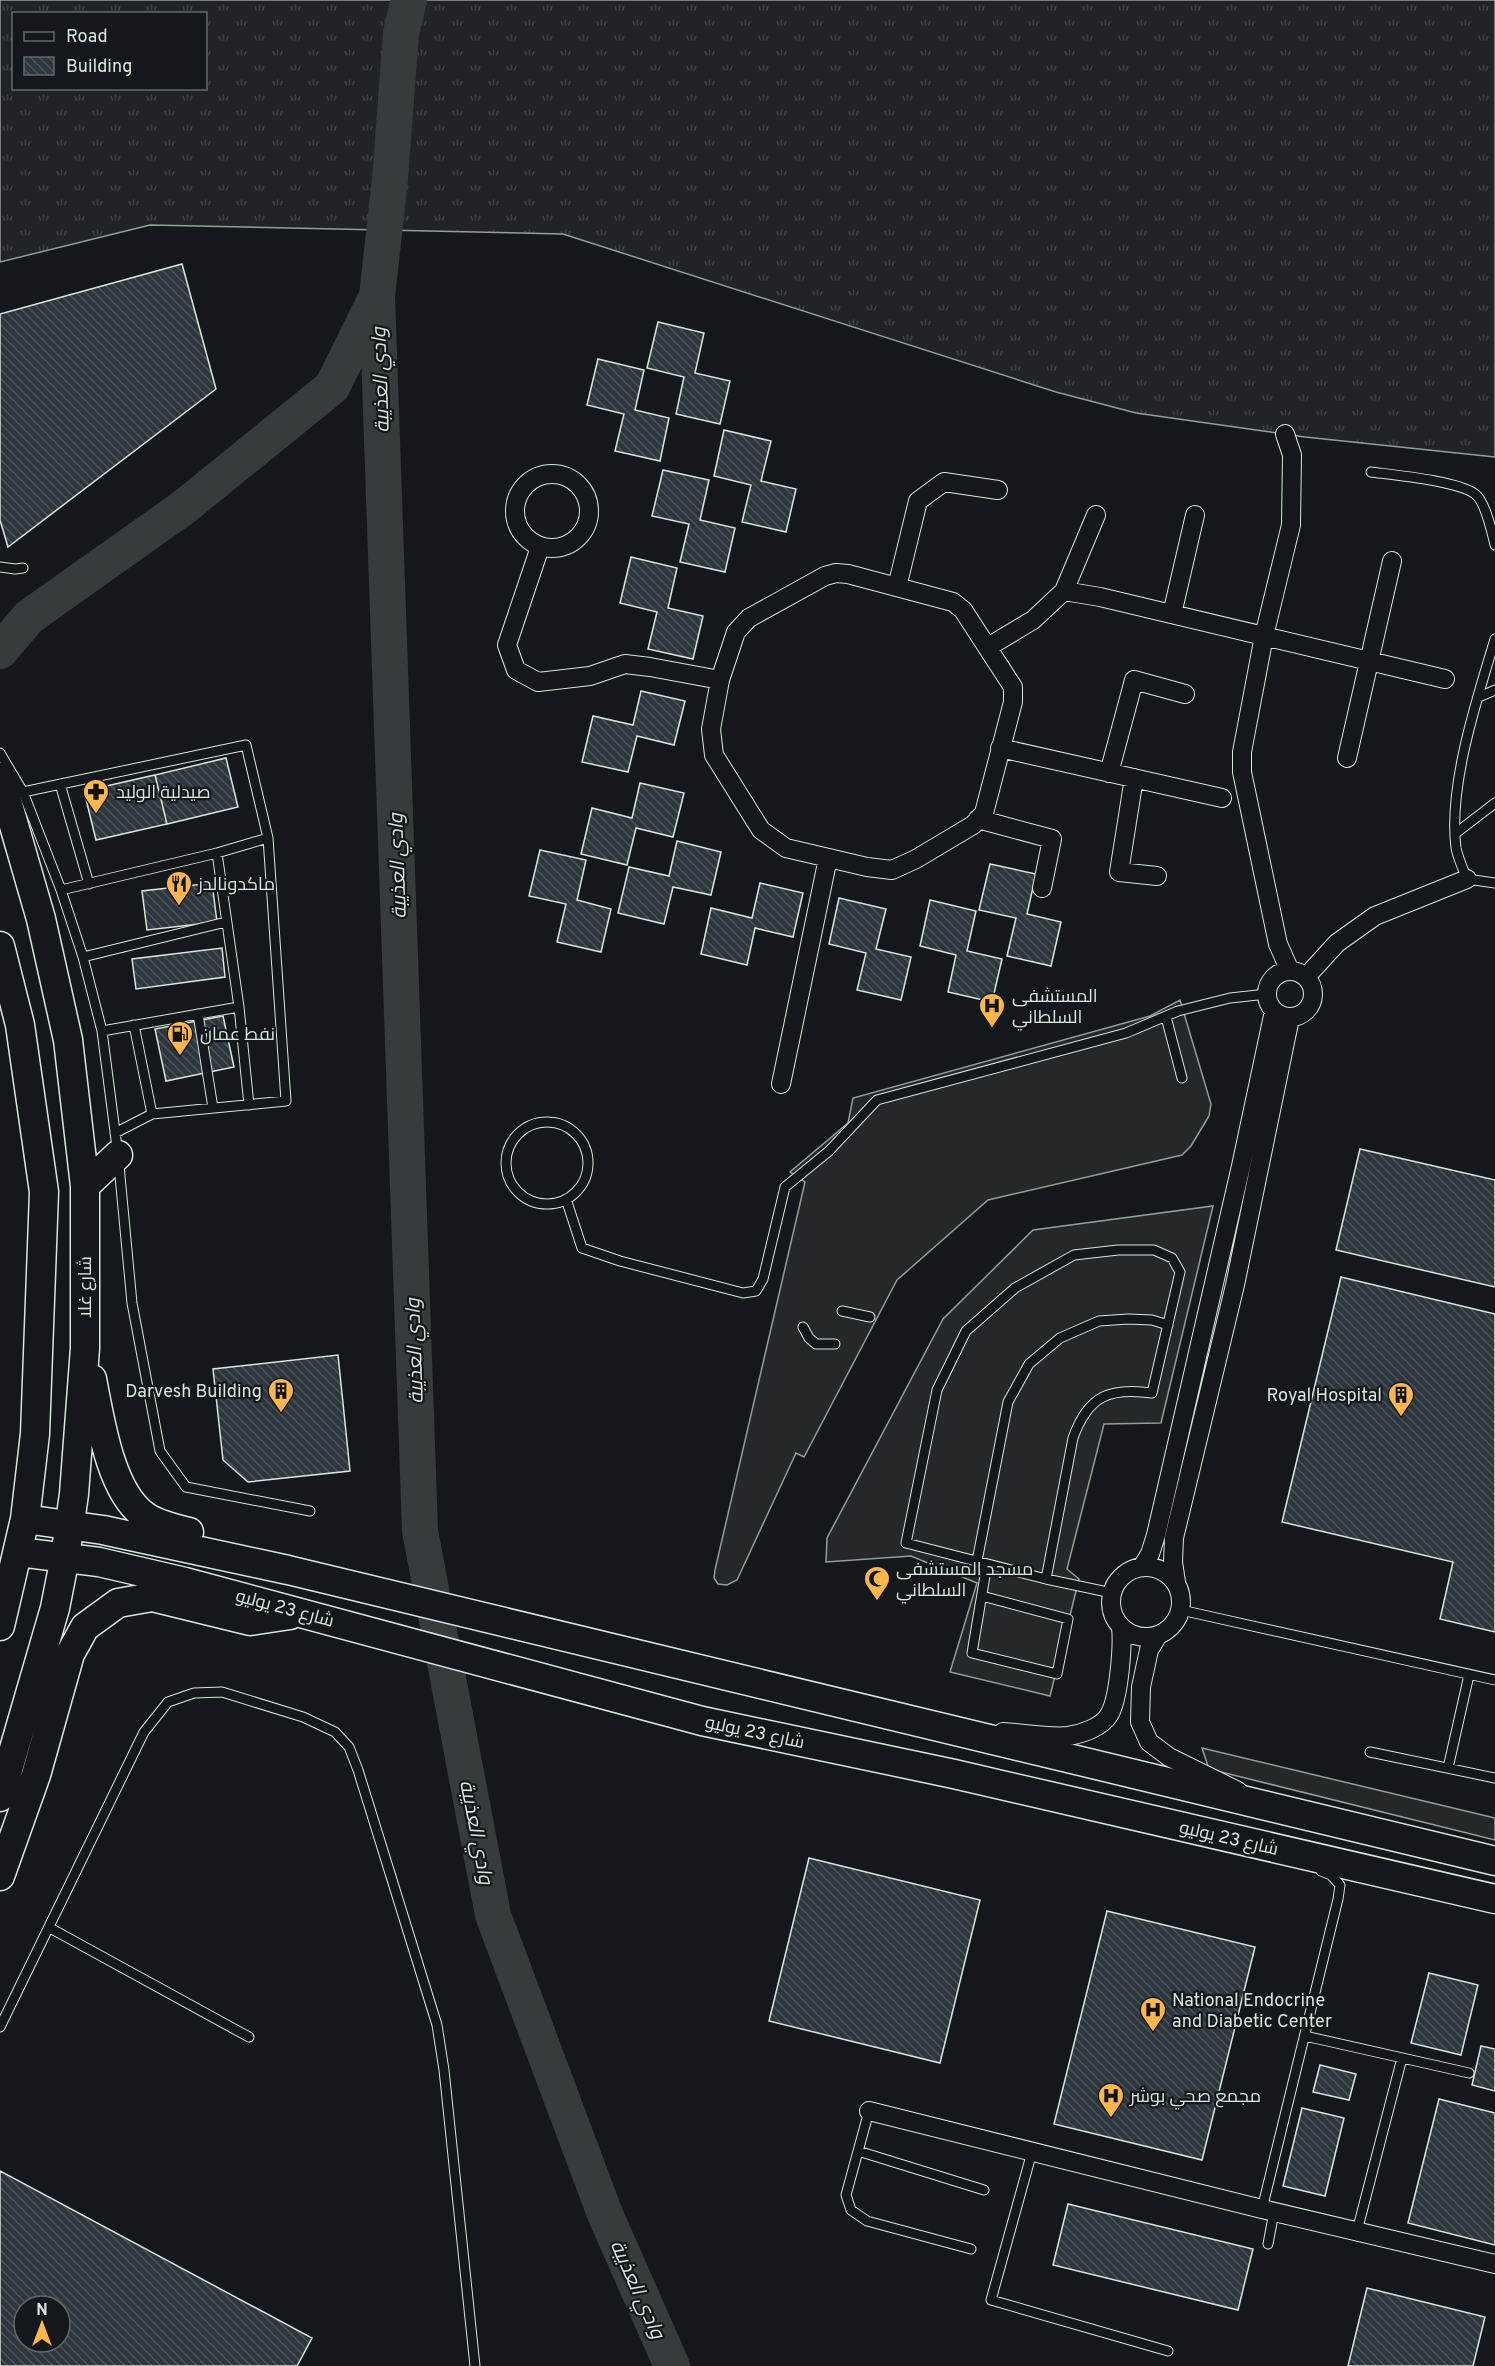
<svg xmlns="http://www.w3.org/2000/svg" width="1495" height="2366" font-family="Overpass,Cairo,sans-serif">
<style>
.grass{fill:url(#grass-tufts);stroke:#939e99;stroke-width:1.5;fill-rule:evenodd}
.parking{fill:#24282b;stroke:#939e99;stroke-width:1.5}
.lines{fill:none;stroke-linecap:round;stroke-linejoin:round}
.river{stroke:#363b3e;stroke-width:36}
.building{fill:url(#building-back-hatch);stroke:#d8e6dc;stroke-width:1.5;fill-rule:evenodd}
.lane-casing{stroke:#d8e6dc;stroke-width:11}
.street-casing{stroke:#d8e6dc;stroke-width:20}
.primary-casing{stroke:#d8e6dc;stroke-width:31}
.lane{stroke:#14181c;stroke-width:9}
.street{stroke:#14181c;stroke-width:18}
.primary{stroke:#14181c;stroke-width:28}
.labels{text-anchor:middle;stroke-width:4.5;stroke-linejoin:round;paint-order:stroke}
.poi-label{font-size:18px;fill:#d8e6dc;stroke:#14181c;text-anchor:start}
.street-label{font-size:18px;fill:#d8e6dc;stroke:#14181c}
.water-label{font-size:20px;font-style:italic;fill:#d8e6dc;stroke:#14181c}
</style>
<defs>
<pattern id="grass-tufts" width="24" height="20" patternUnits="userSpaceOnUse" patternTransform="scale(1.5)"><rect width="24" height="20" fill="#202428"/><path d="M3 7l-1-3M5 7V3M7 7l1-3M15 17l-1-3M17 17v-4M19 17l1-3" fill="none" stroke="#404447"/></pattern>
<pattern id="building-back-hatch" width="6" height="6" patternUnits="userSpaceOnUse" patternTransform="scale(1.5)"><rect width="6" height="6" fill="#2c363c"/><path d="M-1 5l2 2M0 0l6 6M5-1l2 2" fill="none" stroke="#4a5358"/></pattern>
</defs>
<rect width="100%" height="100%" fill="#14181c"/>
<path class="grass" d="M0,0h1495v457l-190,-20 -169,-24 -80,-21 -493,-158 -413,-9 -150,37zM14,14h192v74h-192z"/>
<path class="parking" d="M1180,1000l31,104 -2,12 -18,30 -9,9 -194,45 -91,80 -93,177 -8,-4 -59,127 -10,5 -9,-1 -4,-6 1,-8 90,-388 -15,-10 58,-49 5,-25 297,-82z
M1213,1206l-52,217 -57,1 -37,145 12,10 -29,117 -100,-24 27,-89 -66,-27 -85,6 1,-24 116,-219 90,-89z
M1202,1748l293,70v22l-286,-71z"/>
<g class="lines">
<path class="river" d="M377,296l43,1235 73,384 112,299 67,152
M0,651l29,-34 155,-110 148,-120 45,-91 13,-117 11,-146 8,-33"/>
</g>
<path class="building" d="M182,264l34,125 -208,158 -8,-27v-206z
M658,322l46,11 -9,40 35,8 -10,43 -44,-10 8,-37 -37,-9z
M598,359l46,11 -9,40 34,8 -9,43 -45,-10 9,-37 -37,-9z
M724,430l47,11 -10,40 35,8 -10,43 -44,-10 9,-37 -37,-9z
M663,470l46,10 -9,40 35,8 -10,44 -45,-10 9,-38 -37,-8z
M631,557l46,11 -9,40 35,8 -10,43 -45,-10 9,-37 -37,-9z
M641,691l44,10 -11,44 -37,-9 -9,36 -46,-10 11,-46 40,9z
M226,758l12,49 -71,17 -12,-49z
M155,775l12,49 -71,16 -12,-49z
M640,783l44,10 -11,44 -37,-9 -9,37 -46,-11 11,-46 40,10z
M677,841l44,11 -10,43 -38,-8 -9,37 -46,-11 11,-46 40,9z
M540,850l46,10 -9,40 34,9 -10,43 -44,-10 9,-38 -37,-8z
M990,864l46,10 -9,40 34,8 -10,44 -44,-10 9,-38 -37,-8z
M212,883l5,39 -70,8 -5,-39z
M760,883l43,10 -10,44 -38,-9 -8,37 -46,-11 10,-46 41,10z
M839,898l47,11 -10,40 35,8 -10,43 -44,-10 9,-37 -37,-9z
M930,900l46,11 -9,40 35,8 -10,43 -44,-10 8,-37 -36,-9z
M222,948l3,29 -89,12 -4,-30z
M223,1016l11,51 -68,14 -11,-52z
M1360,1149l135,31v107l-159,-37z
M1341,1277l154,37v318l-55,-13 13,-57 -171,-40z
M338,1355l12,116 -102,11 -25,-22 -10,-91z
M809,1858l171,42 -40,163 -171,-42z
M1107,1911l148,36 -53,213 -148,-36z
M1429,1973l49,12 -17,70 -50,-12z
M1481,2046l14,3v42l-23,-6z
M1320,2065l36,9 -7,26 -36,-8z
M1439,2099l56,14v132l-87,-22z
M1302,2108l42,10 -19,78 -42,-10z
M0,2171l312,167 -15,28h-297zM24,2306h36v36h-36z
M1068,2204l185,45 -15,61 -185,-45z
M1367,2288l118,29 -12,49h-125z"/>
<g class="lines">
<defs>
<path id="lane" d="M1371,472c23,3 87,9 104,22 10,7 17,38 20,51
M0,567l15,2 8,-1
M1495,639c-18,60 -47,147 -39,209 2,10 7,21 11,31l28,4
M1479,697l16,-7
M0,753l23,39 38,98 22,67 19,74 16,124 14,148 28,148 26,36 124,24
M60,784l29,100
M23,792l223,-47 22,93 -51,15 -156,37
M1456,833l39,-30
M217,853l22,154
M83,957l143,-35
M198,1014l15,94
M1166,1017l16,61
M134,1025l18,89
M102,1031l137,-24 10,98
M506 1163a41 41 0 1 1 82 0a41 41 0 1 1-82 0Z
M115,1133l37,-19 134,-13 -18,-263
M566,1199l16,49 38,13 123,32 13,-2 7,-12 22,-92 44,-36 48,-51 249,-67 52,-22 52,-13 37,-4
M842,1311l28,6
M803,1327l6,11 7,6h19
M977,1561l31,-159 21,-38 31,-26 39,-17 29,-2 24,1 16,5
M1046,1579l27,-141c15,-42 36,-51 79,-45l28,-121 -8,-14 -18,-8h-36l-44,5 -59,33 -49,43 -29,59 -31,153 140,36 66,14
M982,1596l86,23 -11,55 -85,-21 15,-89
M1181,1610l314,70
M1370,1752l125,26
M1448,1768l21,-93
M50,1928l199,109
M0,2027l144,-295 24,-30 26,-9 28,-1 81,25 32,15 14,15 9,23 79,255 7,45 31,296
M1305,2036l164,37
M869,2111l-23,84 5,15 16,11 104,28
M858,2151l126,39
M1032,2152l-41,148 177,51
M1262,2209l76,-310 2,-14 -9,-10 -10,-4
M1357,2231l45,-173
M1268,2244l6,-32"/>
<path id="street" d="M1285,434l7,21 -1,70 -27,111 -22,116v20l36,172 12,27
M515 511a37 37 0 1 1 74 0a37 37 0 1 1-74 0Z
M540,547l-33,98 9,25 22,12 52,-6 35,-12 25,3 70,13
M836,573l12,1 105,28 10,8 50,77v15l-29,111 -11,12 -57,34 -24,11 -25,-3 -81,-19 -25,-18 -47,-75 -3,-26 9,-49 16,-48 13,-14 76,-42z
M897,587l21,-86 26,-19 54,8
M1064,591l36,6 345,82
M1172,614l23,-99
M988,647l45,-27 31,-29 32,-76
M1000,748l222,50
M1347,758l45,-197
M1109,773l25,-93 51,14
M1134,778l-15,94 38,4
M978,819l74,20 -10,49
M1267 994a23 23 0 1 1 46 0a23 23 0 1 1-46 0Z
M1306,977l31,-34 38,-27 92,-37
M781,1084l47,-226
M1111 1602a35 35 0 1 1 70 0a35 35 0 1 1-70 0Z
M1142,1567l8,-13 6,-19 85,-369 33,-155
M1176,1582l-3,-20 1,-24 61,-253 55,-267
M1158,1635l-9,15 -8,37 -1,35 9,20 20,15 69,34
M1003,1732c19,1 46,6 65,4 14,-2 34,-9 41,-21 10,-16 14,-69 12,-88
M869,2111l393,98 233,55"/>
<path id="primary" d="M0,777l41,142 27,121 17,146v162l-11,146 -9,63 -10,51 -55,189
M0,946l20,79 24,167 -9,242 -10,85 -25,107
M85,1186l33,-31
M92,1379c8,40 18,113 53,137 12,9 29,12 44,16
M25,1519l78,11 185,40 1207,291
M19,1552l80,10 86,20 517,139 252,53 541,125
M0,1876l36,-101 34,-121 15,-27 33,-24 34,-6 98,24 40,-6"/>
</defs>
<use href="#lane" class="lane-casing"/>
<use href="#street" class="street-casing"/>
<use href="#primary" class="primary-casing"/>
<use href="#lane" class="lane"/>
<use href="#street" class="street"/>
<use href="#primary" class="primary"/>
</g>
<defs>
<symbol id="pharmacy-pin" viewBox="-11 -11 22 30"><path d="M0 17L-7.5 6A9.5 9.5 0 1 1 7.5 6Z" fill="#ffb74d" stroke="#14181c"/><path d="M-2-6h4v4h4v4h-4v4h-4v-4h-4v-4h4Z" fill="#111"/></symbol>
<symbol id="restaurant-pin" viewBox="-11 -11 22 30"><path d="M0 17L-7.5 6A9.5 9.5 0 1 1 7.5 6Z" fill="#ffb74d" stroke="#14181c"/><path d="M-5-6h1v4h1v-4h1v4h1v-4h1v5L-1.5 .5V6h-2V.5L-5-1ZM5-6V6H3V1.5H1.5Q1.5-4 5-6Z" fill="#111"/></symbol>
<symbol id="hospital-pin" viewBox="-11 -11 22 30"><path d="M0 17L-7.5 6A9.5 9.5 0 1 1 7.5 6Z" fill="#ffb74d" stroke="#14181c"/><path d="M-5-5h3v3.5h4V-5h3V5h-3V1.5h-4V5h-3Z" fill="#111"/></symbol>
<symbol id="fuel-pin" viewBox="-11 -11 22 30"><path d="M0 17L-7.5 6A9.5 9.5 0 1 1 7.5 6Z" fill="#ffb74d" stroke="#14181c"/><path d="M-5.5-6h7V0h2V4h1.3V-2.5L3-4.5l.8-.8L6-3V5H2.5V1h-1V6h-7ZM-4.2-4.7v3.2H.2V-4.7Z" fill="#111"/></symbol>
<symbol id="building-pin" viewBox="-11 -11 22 30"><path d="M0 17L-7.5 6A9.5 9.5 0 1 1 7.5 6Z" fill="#ffb74d" stroke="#14181c"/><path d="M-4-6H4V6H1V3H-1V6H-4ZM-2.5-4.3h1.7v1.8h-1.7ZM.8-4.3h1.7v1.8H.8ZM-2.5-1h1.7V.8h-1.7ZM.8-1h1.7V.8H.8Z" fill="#111"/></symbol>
<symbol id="mosque-pin" viewBox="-11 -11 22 30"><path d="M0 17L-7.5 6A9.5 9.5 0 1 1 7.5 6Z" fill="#ffb74d" stroke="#14181c"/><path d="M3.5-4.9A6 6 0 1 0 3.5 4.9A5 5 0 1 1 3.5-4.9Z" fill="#111"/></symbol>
</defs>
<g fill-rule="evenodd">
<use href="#pharmacy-pin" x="81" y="777" width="30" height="40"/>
<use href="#restaurant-pin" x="164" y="869" width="30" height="40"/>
<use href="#hospital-pin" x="977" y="991" width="30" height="40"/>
<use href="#fuel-pin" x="165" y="1019" width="30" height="40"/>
<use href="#building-pin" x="266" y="1376" width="30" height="40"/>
<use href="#building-pin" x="1386" y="1380" width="30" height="40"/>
<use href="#mosque-pin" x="862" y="1564" width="30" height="40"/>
<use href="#hospital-pin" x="1138" y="1995" width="30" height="40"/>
<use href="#hospital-pin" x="1096" y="2081" width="30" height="40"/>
</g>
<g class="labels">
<g class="poi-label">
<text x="116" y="798">صيدلية الوليد</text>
<text x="198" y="890">ماكدونالدز</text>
<text x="1012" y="1002">المستشفى<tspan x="1012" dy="21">السلطاني</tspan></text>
<text x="200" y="1040">نفط عمان</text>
<text x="262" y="1397" text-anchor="end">Darvesh Building</text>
<text x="1382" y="1401" text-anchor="end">Royal Hospital</text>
<text x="896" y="1575">مسجد المستشفى<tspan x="896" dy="21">السلطاني</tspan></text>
<text x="1172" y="2006">National Endocrine<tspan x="1172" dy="21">and Diabetic Center</tspan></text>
<text x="1130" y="2102">مجمع صحي بوشر</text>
</g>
<g class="street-label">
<text transform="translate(85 1287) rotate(-90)" y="6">شارع غلا</text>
<text transform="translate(285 1608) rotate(15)" y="6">شارع 23 يوليو</text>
<text transform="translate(755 1732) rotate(12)" y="6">شارع 23 يوليو</text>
<text transform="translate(1229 1838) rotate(13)" y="6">شارع 23 يوليو</text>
</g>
<g class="water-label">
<text transform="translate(380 380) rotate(-92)" y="7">وادي العذيبة</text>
<text transform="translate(397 866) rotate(-92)" y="7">وادي العذيبة</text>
<text transform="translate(414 1351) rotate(-92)" y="7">وادي العذيبة</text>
<text transform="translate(477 1832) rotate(79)" y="7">وادي العذيبة</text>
<text transform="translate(638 2289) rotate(66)" y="7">وادي العذيبة</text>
</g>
</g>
<rect x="12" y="12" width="195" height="78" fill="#14181c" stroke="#626a69" stroke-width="1.5"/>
<rect x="24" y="32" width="30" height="9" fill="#14181c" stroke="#626a69" stroke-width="1.5"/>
<text x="66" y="42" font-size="18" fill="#d8e6dc">Road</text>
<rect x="24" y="57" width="30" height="18" fill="url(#building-back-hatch)" stroke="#626a69" stroke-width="1.5"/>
<text x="66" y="72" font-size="18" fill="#d8e6dc">Building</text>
<g transform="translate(42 2324)"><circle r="28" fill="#14181c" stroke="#626a69" stroke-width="1.5"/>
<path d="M0-4.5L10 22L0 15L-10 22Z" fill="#ffb74d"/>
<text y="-9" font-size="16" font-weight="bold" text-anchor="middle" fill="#d8e6dc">N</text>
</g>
</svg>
